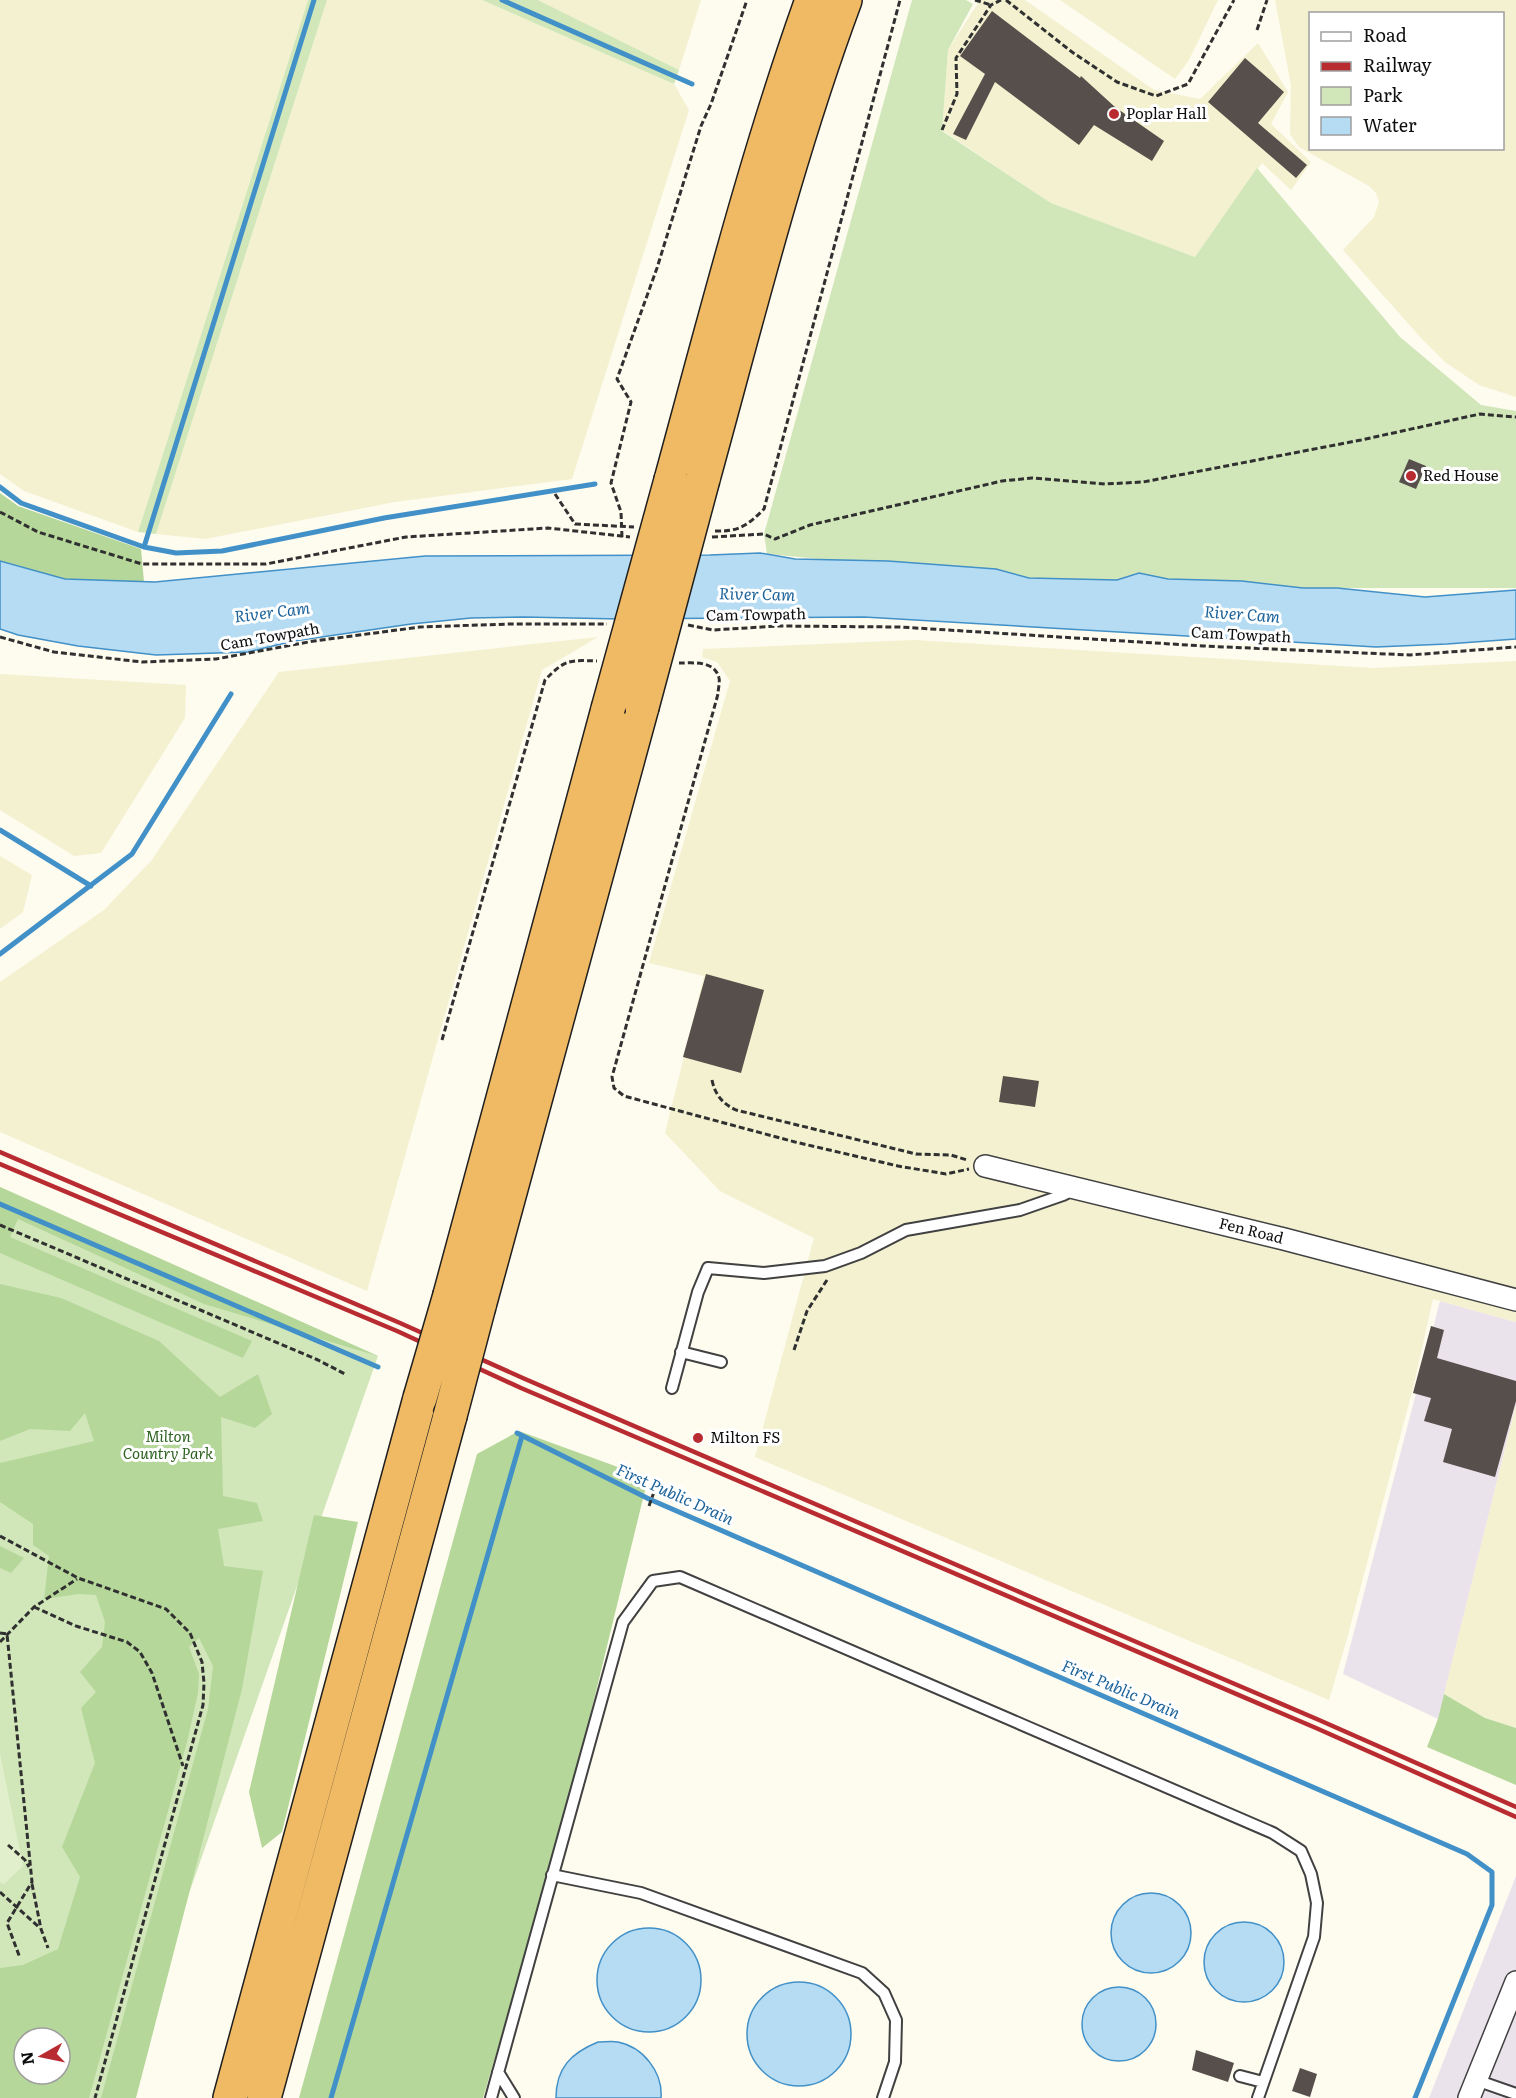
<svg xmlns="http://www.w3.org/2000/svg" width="1516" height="2098" font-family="Literata,serif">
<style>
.industrial{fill:#ebe3ec}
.farmland{fill:#f3f1d0;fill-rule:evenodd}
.green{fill:#d1e7ba;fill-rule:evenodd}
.forest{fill:#b5d79a;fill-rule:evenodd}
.pitch{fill:#e2efcc}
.water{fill:#b6dcf3;stroke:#4190c7;stroke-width:1.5}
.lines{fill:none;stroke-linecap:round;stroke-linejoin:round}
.stream{stroke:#4190c7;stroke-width:5}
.building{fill:#564f4b}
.service-casing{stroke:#414141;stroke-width:14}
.minor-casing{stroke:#414141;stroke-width:24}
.trunk-casing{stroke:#1f1f1f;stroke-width:36}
.path{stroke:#303030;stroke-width:3;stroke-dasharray:6 3;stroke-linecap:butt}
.service{stroke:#fff;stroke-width:10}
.minor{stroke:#fff;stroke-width:21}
.trunk{stroke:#f0ba65;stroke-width:33}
.rail{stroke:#b82c31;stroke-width:4.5}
.trunk-bridge-casing{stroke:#1f1f1f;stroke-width:36;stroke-linecap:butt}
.trunk-bridge{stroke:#f0ba65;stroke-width:33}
.poi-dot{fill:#b82c31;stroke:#fff;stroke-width:2}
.labels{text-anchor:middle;stroke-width:6;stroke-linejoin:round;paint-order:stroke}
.poi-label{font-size:15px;fill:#0e0e0e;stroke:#fff;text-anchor:start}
.street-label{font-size:15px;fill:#0e0e0e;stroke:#fff}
.park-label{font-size:15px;font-style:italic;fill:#2e6321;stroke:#fff}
.water-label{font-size:16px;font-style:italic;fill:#1c629a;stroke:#fff}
</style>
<rect width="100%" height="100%" fill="#fefbef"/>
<path class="industrial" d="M1440,1301l76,21v83l-78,314 -95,-45z
M1516,1876v222h-87z"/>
<path class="farmland" d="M0,0h308l-170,532 -114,-41 -24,-17z
M327,0h155l192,84 15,26 -117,369 -177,23 -190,37 -49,-5z
M538,0h163l-22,70z
M980,0h45l129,90 46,9 58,-56 30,49 -17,32 40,38 -20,28 -29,-27 -67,94 -144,-54 -109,-73 6,-80z
M1060,0h158l-29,60 -14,19z
M1275,0h241v397l-37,-12 -34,-23 -24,-24 -78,-88 31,-33 5,-15 -3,-9 -7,-7 -70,-39 -9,-13 1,-49zM1310,14h192v134h-192z
M598,637l-56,33 -175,621 -367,-159v-150l104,-72 47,-49 128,-189z
M914,640l459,28 143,-7v661l-83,-23 -19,85 -66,251 -19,65 -574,-243 59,-219 -94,-47 -55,-58 39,-157 -55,-13 81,-282 -13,-19 -15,-5 1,-8z
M0,674l186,11 -1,33 -84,135 -27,3 -74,-46z
M0,856l32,19 -9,37 -23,17z
M1516,1405v323l-31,-10 -41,-24z"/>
<path class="green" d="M308,0h19l-171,534 -18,-2z
M482,0h56l141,70 -5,14z
M912,0h54l7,4 -25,46 -6,81 109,72 144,54 62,-89 143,169 81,68 35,6v177h-213l-61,-7 -74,-2 -29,-6 -22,7 -88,-1 -262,-25 -3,-20z
M0,1187l378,169 -261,742h-117zM24,2038h36v36h-36z"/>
<path class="forest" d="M0,493l18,13 123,43 3,33 -80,-3 -64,-18z
M0,1187l378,169 -174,-52 -186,-85 -8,18 242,104 -9,17 -243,-105z
M0,1284l61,14 98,43 61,56 38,-23 14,40 -17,14 -34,-11 2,79 34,7 6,18 -45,8 6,37 39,5 -21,118 -106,409h-35l107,-389 5,-43 -14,-28 -10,9 10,27 -1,19 -11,49 -98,356h-89v-130l23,-3 35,-16 22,-72 -18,-30 33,-84 -14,-55 15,-16 -16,-20 22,-25 3,-25 -9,-27 -17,-1 -35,5 5,-43 -16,-11v-21l-33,-22v-39l94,-22 -9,-28 -15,18 -40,-2 -30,12zM24,2038h36v36h-36z
M519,1431l129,47 -88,361 -77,259h-184l178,-644z
M314,1515l44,7 -76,310 -20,16 -13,-56z
M0,1546l24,12 -13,15 -11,-5z
M1444,1694l41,24 31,10v57l-89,-38 11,-28z"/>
<path class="pitch" d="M0,1754l23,112 -19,18 -4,-2z"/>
<path class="water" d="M760,553l35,6 93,2 108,8 33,9 88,2 22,-7 29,6 74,2 61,7h34l88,9 91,-7v49l-69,5 -71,3 -512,-30 -244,2 -96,-2 -53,1 -60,6 -117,17 -46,11 -92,3 -78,-9 -60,-11 -18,-6v-68l65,18 90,3 270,-26 285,-1z
M1111 1933a40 40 0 1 1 80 0a40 40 0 1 1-80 0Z
M1204 1962a40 40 0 1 1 80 0a40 40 0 1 1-80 0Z
M597 1980a52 52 0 1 1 104 0a52 52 0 1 1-104 0Z
M747 2034a52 52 0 1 1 104 0a52 52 0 1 1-104 0Z
M1082 2024a37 37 0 1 1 74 0a37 37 0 1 1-74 0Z
M598,2042c6,0 14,-1 20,0 25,5 45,30 43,56h-105c0,-30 15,-45 42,-56z"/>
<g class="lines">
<path class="stream" d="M502,0l190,84
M0,487l21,16 123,44 32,6 46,-2 162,-33 211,-34
M144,547l170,-547
M0,830l91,56
M0,954l132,-100 99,-160
M0,1204l378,163
M517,1433l132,66 818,355 25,18v33l-77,193
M331,2098l191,-662"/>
</g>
<path class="building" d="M992,11l88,67 1,-2 34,31 49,34 -12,20 -58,-36 -15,20 -84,-63 -29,58 -13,-6 32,-60 -25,-18z
M1245,58l39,34 -26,31 49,42 -11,13 -88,-76z
M1409,459l17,7 -10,23 -17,-7z
M706,974l58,16 -23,83 -58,-16z
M1003,1076l36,5 -4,26 -36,-5z
M1431,1326l13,4 -7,28 79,23v20l-21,76 -52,-15 9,-33 -28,-8 7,-23 -18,-5z
M1196,2050l38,13 -6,19 -36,-12z
M1300,2068l17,6 -7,23 -18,-6z"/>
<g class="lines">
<defs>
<path id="service" d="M681,1352l40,10
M672,1388l26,-96 10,-24 56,5 61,-7 36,-13 45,-23 114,-20 43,-15 12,-6
M552,1875l89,18 221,80 22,20 12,27 -1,42 -12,36
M498,2072l16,26
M1240,2076l23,6
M1476,2080l40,14
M491,2098l132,-476 30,-41 27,-4 593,256 28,18 10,23 6,29 -3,34 -56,161"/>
<g id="minor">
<path id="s1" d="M985,1166l299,73 232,61"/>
<path d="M1469,2098l47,-116"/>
</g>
<path id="trunk" d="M703,479c44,-160 84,-323 142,-479
M671,480c44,-161 85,-323 141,-480
M450,1295l158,-586
M479,1306l163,-599
M230,2098l190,-700
M264,2098l186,-682"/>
</defs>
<use href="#service" class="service-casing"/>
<use href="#minor" class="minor-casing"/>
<use href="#trunk" class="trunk-casing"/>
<path class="path" d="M975,0l16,5
M1006,0l66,52 45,30 39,14 32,-12 46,-84
M1257,30l10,-30
M942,130l15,-36 -1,-36 35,-53 10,-5
M555,494l20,30 59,3
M0,512l38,20 104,32h124l140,-27 142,-9 82,9
M715,531c24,1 33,-6 49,-22l136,-509
M622,537l-1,-25 -10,-29 20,-81 -14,-23 40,-111 44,-142 10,-22 36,-104
M712,537l52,-3 11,5 35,-14 192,-44 30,-3 73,6 38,-2 218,-42 119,-26 36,3
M688,625l25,5 65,-4 122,1 303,19 207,9 106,-8
M0,637l54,15 88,10 74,-3 98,-18 106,-14 90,-3h97
M679,663c13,0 36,-3 40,15 1,4 -1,12 -1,16l-106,383 2,11 10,8 171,46 103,24 48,8 23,-5
M442,1040l103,-360c20,-21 25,-20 52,-19
M712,1080c3,15 11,24 24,30l180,44 35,1 16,5
M0,1225l318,135 27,14
M794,1350l13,-39 20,-31
M649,1506l5,-14
M0,1536l78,42 88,31 24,24 12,29 2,21 -1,22 -108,393
M34,1607l42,19 51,16 13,10 12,21 31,93
M0,1633l7,1 25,248 -25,41 13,35
M0,1642l34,-35 43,-28
M8,1845l17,15 4,7
M32,1884l9,45 7,19
M0,1892l40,36"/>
<use href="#service" class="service"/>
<use href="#minor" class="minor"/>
<use href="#trunk" class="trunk"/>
<path class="rail" d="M0,1152l400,171 125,56 499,215 295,126 197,87
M0,1164l397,167 124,57 795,340 200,89"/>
<defs>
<path id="trunk-bridge" d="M642,707l61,-228
M608,709l63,-229
M420,1398l30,-103
M450,1416l29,-110"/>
</defs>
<use href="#trunk-bridge" class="trunk-bridge-casing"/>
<use href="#trunk-bridge" class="trunk-bridge"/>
</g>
<g class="poi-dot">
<circle cx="1114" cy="114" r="6"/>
<circle cx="1411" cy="476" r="6"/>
<circle cx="698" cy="1438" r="6"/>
</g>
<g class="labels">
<g class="poi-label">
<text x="1126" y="119">Poplar Hall</text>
<text x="1423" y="481">Red House</text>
<text x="710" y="1443">Milton FS</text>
</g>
<g class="street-label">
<text transform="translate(756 615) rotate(-1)" y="5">Cam Towpath</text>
<text transform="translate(1241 635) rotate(3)" y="5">Cam Towpath</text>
<text transform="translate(270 637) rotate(-10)" y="5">Cam Towpath</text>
<text dy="5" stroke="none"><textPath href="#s1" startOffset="274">Fen Road</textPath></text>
</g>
<g class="park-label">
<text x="168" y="1442">Milton<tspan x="168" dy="17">Country Park</tspan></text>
</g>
<g class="water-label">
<text transform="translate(757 594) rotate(1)" y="6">River Cam</text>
<text transform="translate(272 612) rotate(-7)" y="6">River Cam</text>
<text transform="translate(1242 614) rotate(4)" y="6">River Cam</text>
<text transform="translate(675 1494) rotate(24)" y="6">First Public Drain</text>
<text transform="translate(1121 1689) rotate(23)" y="6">First Public Drain</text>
</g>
</g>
<rect x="1309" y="12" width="195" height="138" fill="#ffffff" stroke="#9f9f9f" stroke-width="1.5"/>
<rect x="1321" y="32" width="30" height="9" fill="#ffffff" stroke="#9f9f9f" stroke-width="1.5"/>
<text x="1363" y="42" font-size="18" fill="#0e0e0e">Road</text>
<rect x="1321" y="62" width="30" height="9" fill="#b82c31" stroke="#9f9f9f" stroke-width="1.5"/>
<text x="1363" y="72" font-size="18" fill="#0e0e0e">Railway</text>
<rect x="1321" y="87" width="30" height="18" fill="#d1e7ba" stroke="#9f9f9f" stroke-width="1.5"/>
<text x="1363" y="102" font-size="18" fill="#0e0e0e">Park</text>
<rect x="1321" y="117" width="30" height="18" fill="#b6dcf3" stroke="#9f9f9f" stroke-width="1.5"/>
<text x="1363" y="132" font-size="18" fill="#0e0e0e">Water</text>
<g transform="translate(42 2056) rotate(261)"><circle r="28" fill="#ffffff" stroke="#9f9f9f" stroke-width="1.5"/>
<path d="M0-4.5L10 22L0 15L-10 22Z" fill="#b82c31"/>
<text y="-9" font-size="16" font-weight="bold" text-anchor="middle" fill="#0e0e0e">N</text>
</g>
</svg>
